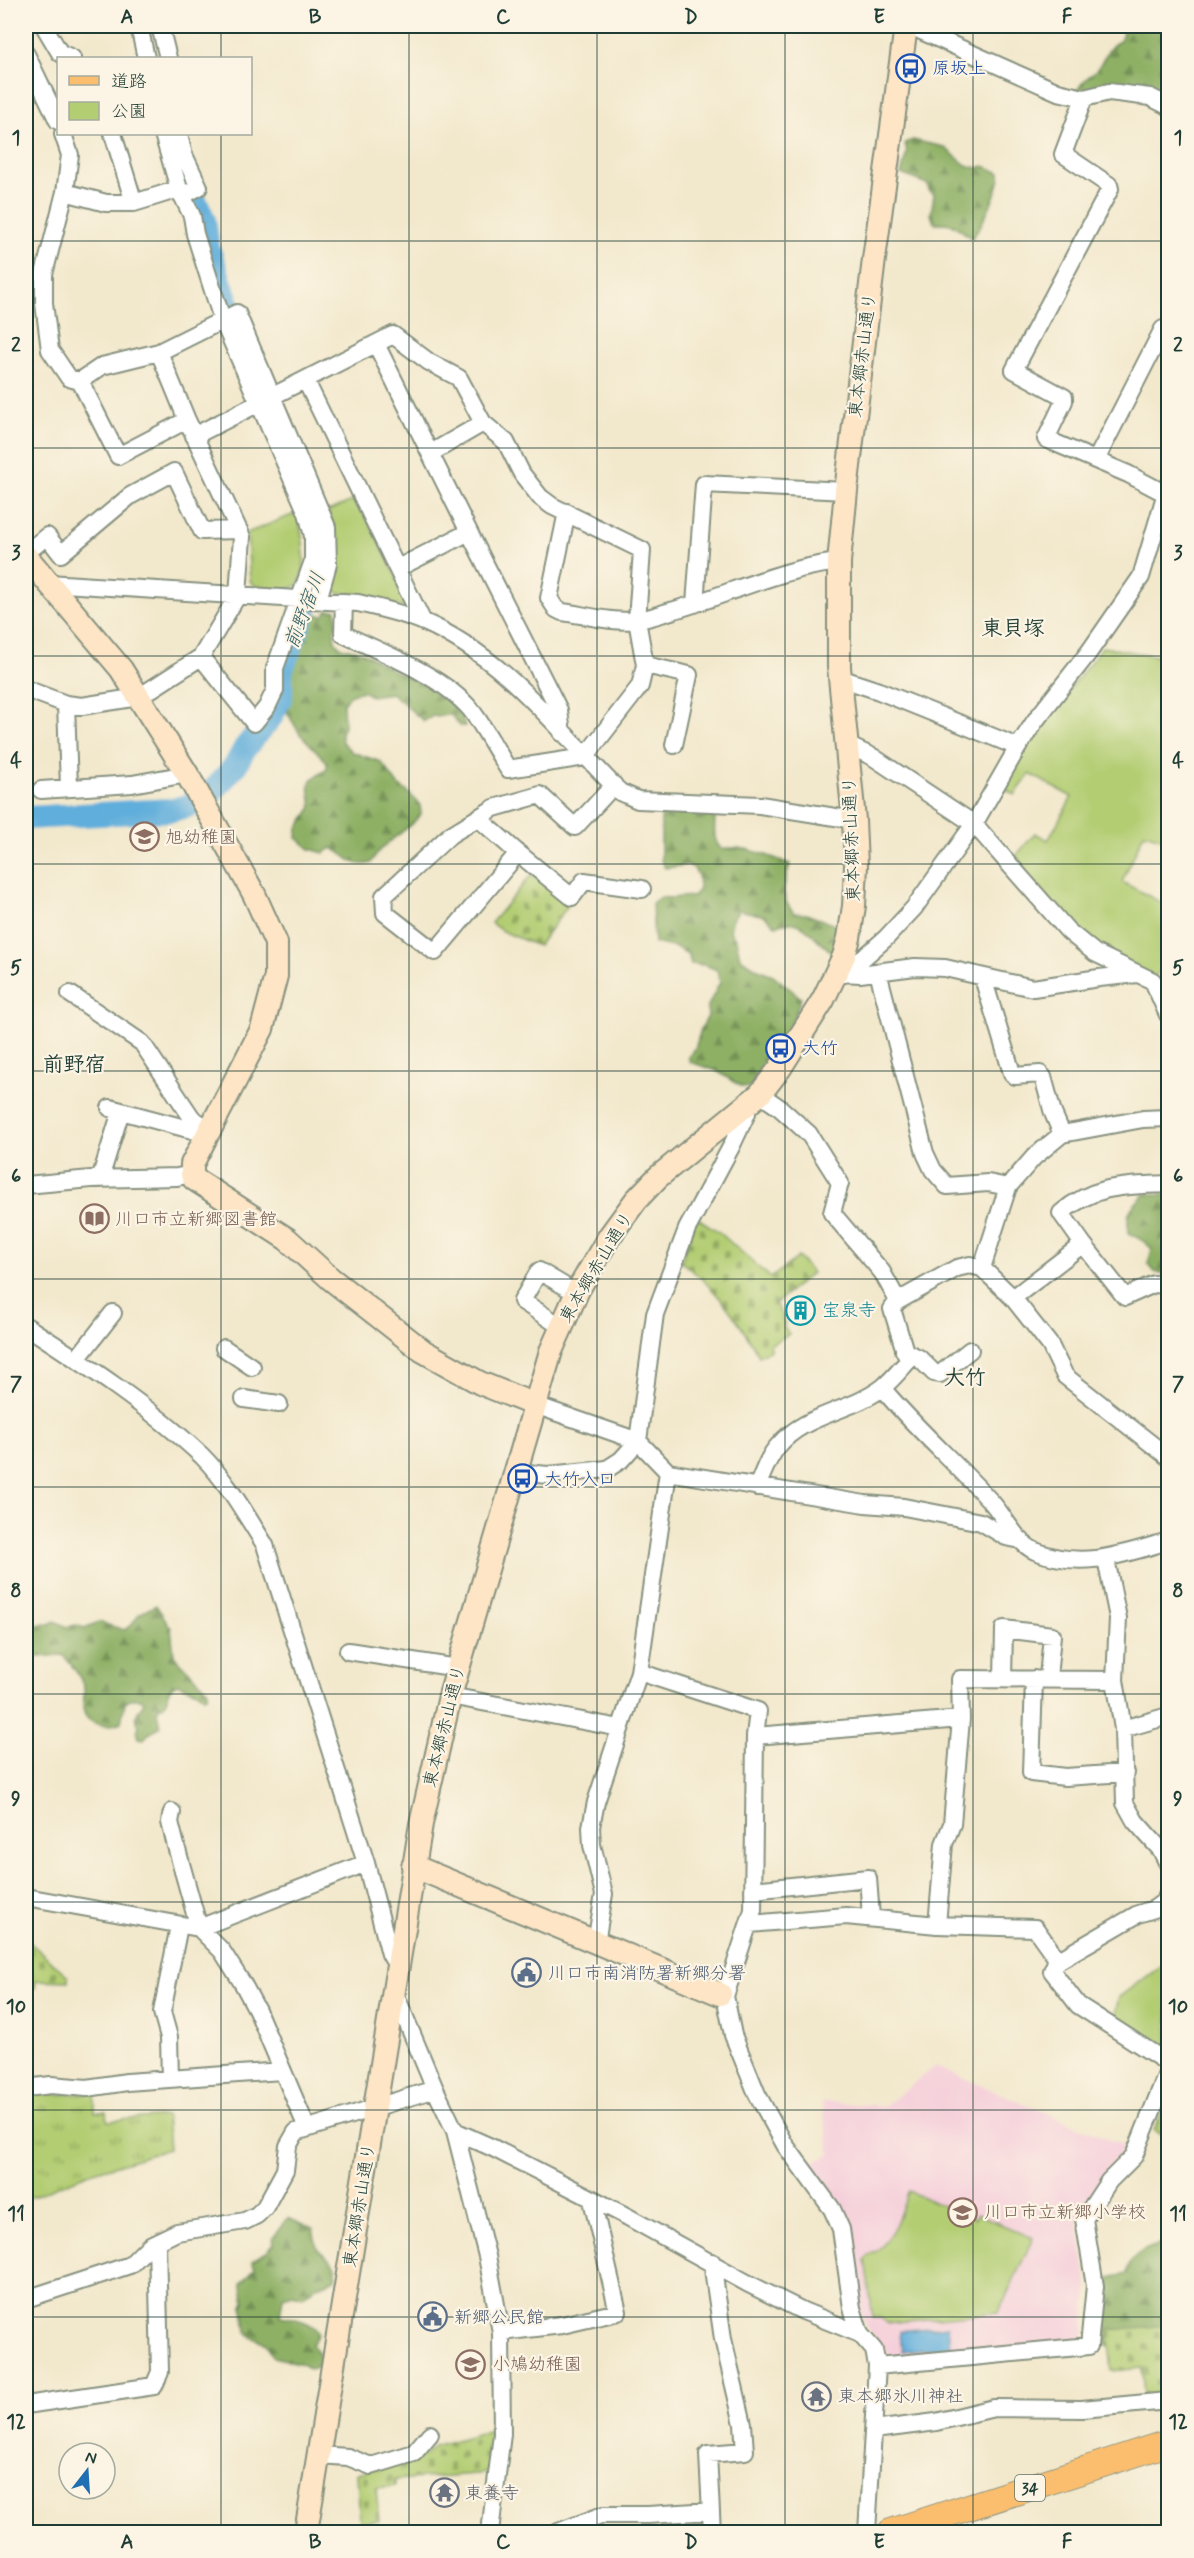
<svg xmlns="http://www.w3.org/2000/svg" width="1194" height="2558" font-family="Mynerve,'Klee One',sans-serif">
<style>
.built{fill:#f5cfda}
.grass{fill:url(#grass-tufts);stroke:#698554;stroke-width:1.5}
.forest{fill:url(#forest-firs);stroke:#56764c;stroke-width:1.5}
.cemetery{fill:url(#cemetery-stones);stroke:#698554;stroke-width:1.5}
.park{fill:#b3cd73;stroke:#698554;stroke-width:1.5}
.water{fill:#61aedb;stroke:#407688;stroke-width:1.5}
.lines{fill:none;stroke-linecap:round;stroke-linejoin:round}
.river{stroke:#61aedb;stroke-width:24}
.street-casing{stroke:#889280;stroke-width:20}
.secondary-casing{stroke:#889280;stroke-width:26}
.primary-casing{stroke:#889280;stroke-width:28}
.street{stroke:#fff;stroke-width:16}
.secondary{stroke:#fde5c5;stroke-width:22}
.primary{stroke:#fbbe6e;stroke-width:26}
.grid{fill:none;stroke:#1f3d34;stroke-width:1.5;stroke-opacity:0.55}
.labels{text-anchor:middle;stroke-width:4.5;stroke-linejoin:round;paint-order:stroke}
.shield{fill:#fcf5e5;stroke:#617469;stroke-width:1.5}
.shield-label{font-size:16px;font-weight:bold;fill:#1f3d34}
.transit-label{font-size:18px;fill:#164399;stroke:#fcf5e5;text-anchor:start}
.street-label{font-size:18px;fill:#1f3d34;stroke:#fcf5e5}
.education-label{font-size:18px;fill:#785e54;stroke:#fcf5e5;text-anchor:start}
.culture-label{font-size:18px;fill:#0d838f;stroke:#fcf5e5;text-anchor:start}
.service-label{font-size:18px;fill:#4e5e75;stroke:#fcf5e5;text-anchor:start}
.worship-label{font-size:18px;fill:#5b616d;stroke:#fcf5e5;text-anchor:start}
.water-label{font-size:20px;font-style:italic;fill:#335f66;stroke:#fcf5e5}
.quarter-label{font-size:21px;font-weight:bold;fill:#1f3d34;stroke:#fcf5e5}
.neatline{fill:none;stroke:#1f3d34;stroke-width:2}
.grid-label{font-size:20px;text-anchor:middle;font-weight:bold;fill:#1f3d34}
</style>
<defs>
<pattern id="grass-tufts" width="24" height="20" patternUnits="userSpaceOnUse" patternTransform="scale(1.5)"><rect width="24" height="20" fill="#b3cd73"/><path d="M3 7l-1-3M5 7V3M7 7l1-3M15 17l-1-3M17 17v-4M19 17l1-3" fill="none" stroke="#91a85f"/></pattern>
<pattern id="forest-firs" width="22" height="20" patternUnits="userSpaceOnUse" patternTransform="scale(1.5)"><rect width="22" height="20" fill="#8eb065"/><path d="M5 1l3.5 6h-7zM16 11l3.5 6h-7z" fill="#739054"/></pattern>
<pattern id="cemetery-stones" width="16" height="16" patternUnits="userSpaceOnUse" patternTransform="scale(1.5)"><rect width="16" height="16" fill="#b3cd73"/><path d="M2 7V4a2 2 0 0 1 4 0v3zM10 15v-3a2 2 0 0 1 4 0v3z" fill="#91a85f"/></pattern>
</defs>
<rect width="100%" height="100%" fill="#fcf5e5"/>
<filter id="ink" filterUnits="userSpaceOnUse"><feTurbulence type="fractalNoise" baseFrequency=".0167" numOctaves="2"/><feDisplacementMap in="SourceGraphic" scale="12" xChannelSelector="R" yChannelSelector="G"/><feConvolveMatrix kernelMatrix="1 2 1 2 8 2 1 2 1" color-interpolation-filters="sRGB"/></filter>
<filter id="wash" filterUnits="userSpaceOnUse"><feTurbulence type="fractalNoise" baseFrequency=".008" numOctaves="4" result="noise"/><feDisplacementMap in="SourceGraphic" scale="24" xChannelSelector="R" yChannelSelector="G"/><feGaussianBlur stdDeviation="1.35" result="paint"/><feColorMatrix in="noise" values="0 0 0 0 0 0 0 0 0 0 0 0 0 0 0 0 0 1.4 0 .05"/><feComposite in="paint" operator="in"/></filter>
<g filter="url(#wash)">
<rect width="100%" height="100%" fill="#f2e8cc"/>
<path class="built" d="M935,2066l194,82 -17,13 -35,56 11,70 -5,54 -197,19 -24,-42 -10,-84 -9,-27 -35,-42 22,-11 -8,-52 63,4z"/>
<path class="grass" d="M95,2091v21h11l1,9 59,-5 3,33 -82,25 -61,25v-105h52z"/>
<path class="forest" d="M1120,26h48v72c-28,-23 -57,-7 -90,-9 5,-9 10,-11 17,-18 10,-9 11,-25 25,-30l3,-7z
M913,140l31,7 22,18 11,3 7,-2 16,7c2,12 -20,56 -28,65 -18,-11 -14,-16 -38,-15l-3,-9 3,-20 -5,-4 -2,-6 -26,-10 6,-22 -2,-9z
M328,610h8l1,13 -3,8 1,10 5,6 22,5 37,22 36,14 25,25 5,13h-5l-9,-11 -18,1 -9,5c-13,-9 -20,-19 -33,-28l-20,3 -8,-5 -12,3 -8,9 1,23 -3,7 1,9 10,10 29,10 17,23 9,6 13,14 1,9c-14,19 -39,27 -50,49 -20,5 -22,-7 -39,-15l-8,5 -14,-4 -13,-11 1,-10 14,-21 -3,-21 3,-7 15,-10v-7l-27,-28 -15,-25 3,-11 -1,-29 5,-9 3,-12 14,-37 14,5z
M673,807l42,3c1,14 -5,31 8,40 15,-8 51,8 67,14 -6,19 -11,34 4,49l12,1 35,13 -7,26c-18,-10 -32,-41 -58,-27l-11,-10 -26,-6 -6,8 -3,13 6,8 4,19 20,12 13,5 28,23 -10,27 -7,13 -6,5 -14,31 -12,14 -10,-1 -25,-16 -27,-9 -2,-5 7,-8 6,-20 7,-13 -1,-8 13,-26 -3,-12 -12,-5 -14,-1 -3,-10 -11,-6 -23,-5 -2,-40 8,-6c14,3 21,-2 33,0l6,-8 -1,-13 -4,-8 -6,-3 -23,3 -4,-8v-50z
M1145,1194h23v82l-13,-4 -7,-8 4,-15 -7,-7 -16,-9c-4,-22 1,-24 16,-39z
M156,1605l15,23 3,28 34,34v5l-3,2 -8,-6 -20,-7 -5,3 -8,18 -5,2 -2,5 3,15 -10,5 -6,7 -5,-1 -2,-7 2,-5c-6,-12 -1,-13 5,-24l-3,-3h-11l-5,3 -4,20c-14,7 -37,3 -38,-15 0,-6 2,-14 1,-19 -3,-12 -13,-24 -21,-33l-37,3v-33l23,-1 6,-3 12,6 9,-2 8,3 15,-6 25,8 8,-5 7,-11z
M288,2218l25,11 4,19 19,18v12l-9,5 -11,3 -13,11 -10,-3 -10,3 -3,19c12,2 33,5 38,17l-6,12 10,13 -2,8 -10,3 -10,-6 -27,-6 -6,-14c-21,-8 -21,-5 -23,-27 -1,-7 -3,-8 1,-14l-4,-18 14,-16 -3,-8 15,-8 7,-9 -1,-5c6,-7 8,-14 15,-20z
M1168,2244v82c-21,9 -46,28 -69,16 -4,-19 -1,-44 6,-63l22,-5c1,-20 24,-29 41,-30z"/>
<path class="cemetery" d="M532,874l38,29 -32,43 -36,-15 -11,-8z
M696,1217l23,15 52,46 27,-21 14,16 -37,31 9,14 -2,2 3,4 -2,2 6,8 -20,11 2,5 -12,6c-21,-37 -43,-69 -78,-94z
M26,1939l42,37v5l-32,-1 -1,9 -9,-1z
M1168,2325v69l-24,3 -2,-29 -30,3 -4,-41z
M495,2429l-6,44 -94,7v6l-19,2 3,32 -19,2 -3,-49 66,-17 11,-10z"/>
<path class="park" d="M357,499l52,103 -5,6 -44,-13 -22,-2 -7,-9c8,-29 8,-46 -3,-73z
M297,513c4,15 16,68 -5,75 -9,4 -27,-1 -37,-2l-5,-5 -3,-48z
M1102,647l66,11v182l-24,-7 -22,49 46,24v59l-16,13 -55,-27 -86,-89 24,-29 13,7 24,-43 -42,-23 -15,21 -14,-8 22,-36z
M1168,1961v91l-54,-34 5,-21z
M1168,2096v42l-14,-7z
M909,2191l65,28 3,-5 56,24 -34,74 -112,11 -6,-5h-8l-8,-58c4,-7 10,-6 15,-12 15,-14 21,-39 29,-57z"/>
<path class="water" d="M948,2326l2,21 -48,5 -2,-21z"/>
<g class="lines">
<path class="river" d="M172,142l3,15 29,63 4,28 32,89
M26,818l146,-8 19,-5 21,-13 23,-26 10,-18 26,-31 10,-21v-25l37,-94"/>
</g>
</g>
<g filter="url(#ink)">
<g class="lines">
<defs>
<path id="street" d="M44,26l16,27 12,5
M139,26l7,32
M160,26l8,32
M910,26l148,66 26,6 25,-6 41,5 18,9
M26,54l32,67
M1084,98l-21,56 46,31 1,4 -96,181 50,27v4l-18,38 82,35 38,20
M63,134l7,21 -5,37 -21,82v29l6,47 19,28 11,3
M113,134l21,69
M163,134l16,55 13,27 3,18 27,85 85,194 6,23v25l-38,107v22l-8,17 -13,16 -53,-66
M179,134l5,21 15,32 -17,9
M65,192l41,11h28l45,-14
M376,344l93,188 -71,36
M159,352l-57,14 -22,15 38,75 69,-36
M306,381l117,241
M194,436l199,-101 36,27 30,16 24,45 23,19 16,32 18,23 12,9 90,44 -5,70 8,45 -5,21 -55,71 -77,12c-12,-19 -23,-41 -37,-59 -28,-34 -88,-57 -128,-76l1,-32
M431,453l52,-30
M1096,460l67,-131 5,2
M567,512l-18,86 7,11 6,3c23,3 50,11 74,8 12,-1 24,-6 35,-9 57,-16 110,-43 168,-49
M469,532l90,178 3,23
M26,553l21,-17 14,18 69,-58 44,-24 28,59 37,-1
M48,583l310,20c22,5 45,10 66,19 81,35 135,109 196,170l18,8 122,5 94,15
M695,604l9,-120 142,7
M645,665l44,10 -15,70
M840,678l39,13 139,56
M26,689l40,15 16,2 57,-9 62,-40 37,-62 4,-58 -55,-117 -28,-68 78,-39 90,214 1,37 -10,36
M66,704l3,83
M847,745l26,12 101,67 94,107 27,22 58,28 15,34
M614,785l-39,42 -35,-32 -46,13 -44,27 -66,61 1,17 50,39 83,-99 54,44 12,-16 58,8
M41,790l91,-6 55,-10
M478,818l40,35
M878,972l47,181 8,17 14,16 41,-3 20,4
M843,973l17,1 55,-7 30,1 88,20 66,-10 39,-4
M845,974l41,-36 28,-30 60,-84 44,-77 17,-26 54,-69 52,-75 27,-91
M70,994l72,49 50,75 18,12
M760,1094l20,14 29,26 31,49 -8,30 50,59 16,29
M110,1108l97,26
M1062,1134l81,-15 25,-1
M100,1179l21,-68
M26,1185l65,-6 86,-2 15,-3
M1083,1244l-22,-31c34,-29 65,-27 107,-29
M982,1268l26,-81 26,-30 28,-23 -9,-21 -10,-36 -3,-3 -25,2 -3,-3 -29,-95
M1013,1298l70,-54 42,53 29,-13 14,1
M26,1326c60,39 123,80 176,130 25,25 44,59 63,89l101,318 24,91 7,12
M560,1326l-38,-25 17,-30 37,22
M224,1348l28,19
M904,1351l15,7 15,15 6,1 30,-24
M77,1359l36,-46
M882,1388c34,41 75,76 111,116 12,14 24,39 42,47 47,19 88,3 133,-10
M244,1399l35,5
M535,1405l103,36 30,31 197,32 39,3 77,15 25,15 15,3
M516,1472l32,3 59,-6 14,-9 17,-19 17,-127 32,-85 44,-82 16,-34 1,-10
M757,1487c6,-14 11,-30 21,-41 26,-32 72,-34 104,-58 10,-8 18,-18 26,-27l-16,-52 6,-8 59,-33 13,-3 12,3 31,30 37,47 15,31 103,81
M1106,1559l12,59 -3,62 8,49 2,74 10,18 26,29 7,14
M348,1651l110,17
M639,1672l119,39 -3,25 -2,174 -28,86 8,39 24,59 28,51 47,64 9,20 11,79 8,26 14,16 3,16 -10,166
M1003,1679l1,-50 48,6 -4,43
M1034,1679l-3,94 34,4 60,-4
M450,1696l170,32
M1123,1729l45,-13
M755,1736l206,-17
M172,1812l-2,10 6,24 23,82 23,23 21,33 14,26 50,118
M753,1890l115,-12 3,39
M26,1897l173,31 167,-65
M750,1924l96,-8 91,9 98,3 20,28 1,6 -4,9 26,34 90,58
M937,1925l7,-81 8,-20 4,-47 5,-58 -1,-40 155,1
M596,1943l8,-49 -12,-49 -1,-18 5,-25 43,-130 29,-200
M1056,1962l82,-48 16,-5 11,-8 3,-7
M394,1991l41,98 20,42 32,125 14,76 1,102 -12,98
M170,2079l-1,-42 -7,-25 17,-86
M26,2088l25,-3 36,3 40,-6 155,-11
M455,2131l38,17 135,69 119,66 56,28 57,23
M712,2262l11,77 20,85 2,27 -37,3 4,78
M26,2299l104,-34 20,-20 27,-13 68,-11 12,-6 8,-8 20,-37 3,-24 8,-14 139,-43
M501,2332l61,-7 56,-13 -26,-112
M877,2366l212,-20 6,-60 -11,-67 25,-38 25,-25 34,-85
M26,2405l128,-19 6,-14 -3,-130
M874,2430l62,-8 58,-14 88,1 86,-8
M318,2455l30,2 23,9 43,-13 16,-19
M558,2532l45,-17h45l63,-4"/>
<path id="secondary" d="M26,556l95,113 66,105 67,120 22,49v33l-14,53 -70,135v10l2,5 93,60 44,40 92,72 57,32 55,22
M413,1866l307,128
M306,2532l115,-708 29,-128 101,-345 27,-61 31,-53 27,-37 22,-23 102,-83 20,-26 43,-68 21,-44 5,-18 5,-32 2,-40 -2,-46 -15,-153v-105l7,-71 28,-232 32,-233"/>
<path id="primary" d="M891,2532l277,-89"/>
</defs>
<use href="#street" class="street-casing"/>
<use href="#secondary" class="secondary-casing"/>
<use href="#primary" class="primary-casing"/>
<use href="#street" class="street"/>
<use href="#secondary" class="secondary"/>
<use href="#primary" class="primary"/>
</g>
</g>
<path class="grid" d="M221,26v32M409,26v2506M597,26v2506M785,26v2506M973,26v2506M221,134v2398M26,241h1142M26,448h1142M26,656h1142M26,864h1142M26,1071h1142M26,1279h1142M26,1487h1142M26,1694h1142M26,1902h1142M26,2110h1142M26,2317h1142"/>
<defs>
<symbol id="bus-ring" viewBox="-11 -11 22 22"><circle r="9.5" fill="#fcf5e5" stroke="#1a4fb4" stroke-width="1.5"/><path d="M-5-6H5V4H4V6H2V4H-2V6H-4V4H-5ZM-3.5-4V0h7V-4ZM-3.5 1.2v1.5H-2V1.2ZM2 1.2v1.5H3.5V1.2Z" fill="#1a4fb4"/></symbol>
<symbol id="school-ring" viewBox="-11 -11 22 22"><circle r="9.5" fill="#fcf5e5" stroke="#8d6e63" stroke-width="1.5"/><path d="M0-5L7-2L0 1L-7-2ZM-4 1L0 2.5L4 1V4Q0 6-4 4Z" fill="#8d6e63"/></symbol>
<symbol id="library-ring" viewBox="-11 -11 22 22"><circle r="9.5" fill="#fcf5e5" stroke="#8d6e63" stroke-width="1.5"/><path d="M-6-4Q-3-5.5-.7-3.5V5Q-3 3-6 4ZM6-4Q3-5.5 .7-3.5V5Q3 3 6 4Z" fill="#8d6e63"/></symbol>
<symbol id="building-ring" viewBox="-11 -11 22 22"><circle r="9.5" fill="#fcf5e5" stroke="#0f9aa8" stroke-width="1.5"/><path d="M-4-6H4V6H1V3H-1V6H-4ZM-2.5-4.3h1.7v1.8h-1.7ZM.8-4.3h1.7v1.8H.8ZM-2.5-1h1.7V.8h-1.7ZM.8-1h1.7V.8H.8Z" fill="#0f9aa8"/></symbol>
<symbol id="civic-ring" viewBox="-11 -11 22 22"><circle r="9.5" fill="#fcf5e5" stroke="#5c6f8a" stroke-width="1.5"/><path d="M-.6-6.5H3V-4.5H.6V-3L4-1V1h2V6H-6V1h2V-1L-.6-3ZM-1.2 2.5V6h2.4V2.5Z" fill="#5c6f8a"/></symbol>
<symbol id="temple-ring" viewBox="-11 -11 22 22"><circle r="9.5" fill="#fcf5e5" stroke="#6b7280" stroke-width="1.5"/><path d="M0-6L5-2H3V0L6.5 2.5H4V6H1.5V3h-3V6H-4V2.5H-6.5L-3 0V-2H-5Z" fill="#6b7280"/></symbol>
</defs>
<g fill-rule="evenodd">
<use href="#bus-ring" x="894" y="52" width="33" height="33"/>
<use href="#school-ring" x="128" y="820" width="33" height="33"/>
<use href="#bus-ring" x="764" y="1032" width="33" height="33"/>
<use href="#library-ring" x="78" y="1202" width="33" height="33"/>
<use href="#building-ring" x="784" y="1294" width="33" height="33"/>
<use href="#bus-ring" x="506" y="1462" width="33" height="33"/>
<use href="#civic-ring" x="510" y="1956" width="33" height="33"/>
<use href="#school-ring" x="946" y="2196" width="33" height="33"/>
<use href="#civic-ring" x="416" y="2300" width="33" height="33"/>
<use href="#school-ring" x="454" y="2348" width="33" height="33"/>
<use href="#temple-ring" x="800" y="2380" width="33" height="33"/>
<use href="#temple-ring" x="428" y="2476" width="33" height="33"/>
</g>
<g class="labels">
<rect class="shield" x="1015" y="2475" width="30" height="26" rx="4.5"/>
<g class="shield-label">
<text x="1030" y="2494">34</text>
</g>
<g class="transit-label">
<text x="932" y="74">原坂上</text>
<text x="802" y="1054">大竹</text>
<text x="544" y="1485">大竹入口</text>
</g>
<g class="street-label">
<text transform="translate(862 355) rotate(-83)" y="6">東本郷赤山通り</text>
<text transform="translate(851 839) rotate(-92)" y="6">東本郷赤山通り</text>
<text transform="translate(596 1267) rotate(-59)" y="6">東本郷赤山通り</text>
<text transform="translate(444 1726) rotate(-76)" y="6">東本郷赤山通り</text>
<text transform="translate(359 2205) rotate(-81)" y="6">東本郷赤山通り</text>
</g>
<g class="education-label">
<text x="165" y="843">旭幼稚園</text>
<text x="115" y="1225">川口市立新郷図書館</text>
<text x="984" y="2218">川口市立新郷小学校</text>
<text x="492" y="2370">小鳩幼稚園</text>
</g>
<g class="culture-label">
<text x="822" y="1316">宝泉寺</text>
</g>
<g class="service-label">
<text x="548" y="1979">川口市南消防署新郷分署</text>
<text x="454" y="2323">新郷公民館</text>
</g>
<g class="worship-label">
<text x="838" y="2402">東本郷氷川神社</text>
<text x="465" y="2499">東養寺</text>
</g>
<g class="water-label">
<text transform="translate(304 610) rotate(-69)" y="7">前野宿川</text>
</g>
<g class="quarter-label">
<text x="1013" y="635">東貝塚</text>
<text x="74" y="1071">前野宿</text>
<text x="965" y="1384">大竹</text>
</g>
</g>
<rect width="1194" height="2558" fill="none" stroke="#fcf5e5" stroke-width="66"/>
<rect x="57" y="57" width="195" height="78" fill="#fcf5e5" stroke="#a4ab9e" stroke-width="1.5"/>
<rect x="69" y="76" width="30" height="9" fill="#fbbe6e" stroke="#a4ab9e" stroke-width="1.5"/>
<text x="111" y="87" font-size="18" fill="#1f3d34">道路</text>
<rect x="69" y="102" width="30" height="18" fill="#b3cd73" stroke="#a4ab9e" stroke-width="1.5"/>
<text x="111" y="117" font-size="18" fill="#1f3d34">公園</text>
<g transform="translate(87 2471) rotate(17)"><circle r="28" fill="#fcf5e5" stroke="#a4ab9e" stroke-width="1.5"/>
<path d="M0-4.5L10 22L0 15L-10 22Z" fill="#1f6fb2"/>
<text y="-9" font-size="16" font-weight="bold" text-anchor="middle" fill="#1f3d34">N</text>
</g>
<rect x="33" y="33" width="1128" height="2492" class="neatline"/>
<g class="grid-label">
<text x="127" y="23">A</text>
<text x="315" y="23">B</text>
<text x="503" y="23">C</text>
<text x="691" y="23">D</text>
<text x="879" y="23">E</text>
<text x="1067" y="23">F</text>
<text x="16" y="144">1</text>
<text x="1178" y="144">1</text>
<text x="16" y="351">2</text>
<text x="1178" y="351">2</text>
<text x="16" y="559">3</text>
<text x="1178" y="559">3</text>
<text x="16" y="767">4</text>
<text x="1178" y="767">4</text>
<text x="16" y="974">5</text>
<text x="1178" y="974">5</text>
<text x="16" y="1182">6</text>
<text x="1178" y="1182">6</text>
<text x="16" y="1390">7</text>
<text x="1178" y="1390">7</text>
<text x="16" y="1597">8</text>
<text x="1178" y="1597">8</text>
<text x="16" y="1805">9</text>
<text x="1178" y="1805">9</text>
<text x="16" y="2013">10</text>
<text x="1178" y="2013">10</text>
<text x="16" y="2220">11</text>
<text x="1178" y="2220">11</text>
<text x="16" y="2428">12</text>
<text x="1178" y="2428">12</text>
<text x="127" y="2548">A</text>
<text x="315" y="2548">B</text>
<text x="503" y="2548">C</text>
<text x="691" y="2548">D</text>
<text x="879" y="2548">E</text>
<text x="1067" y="2548">F</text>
</g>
</svg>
